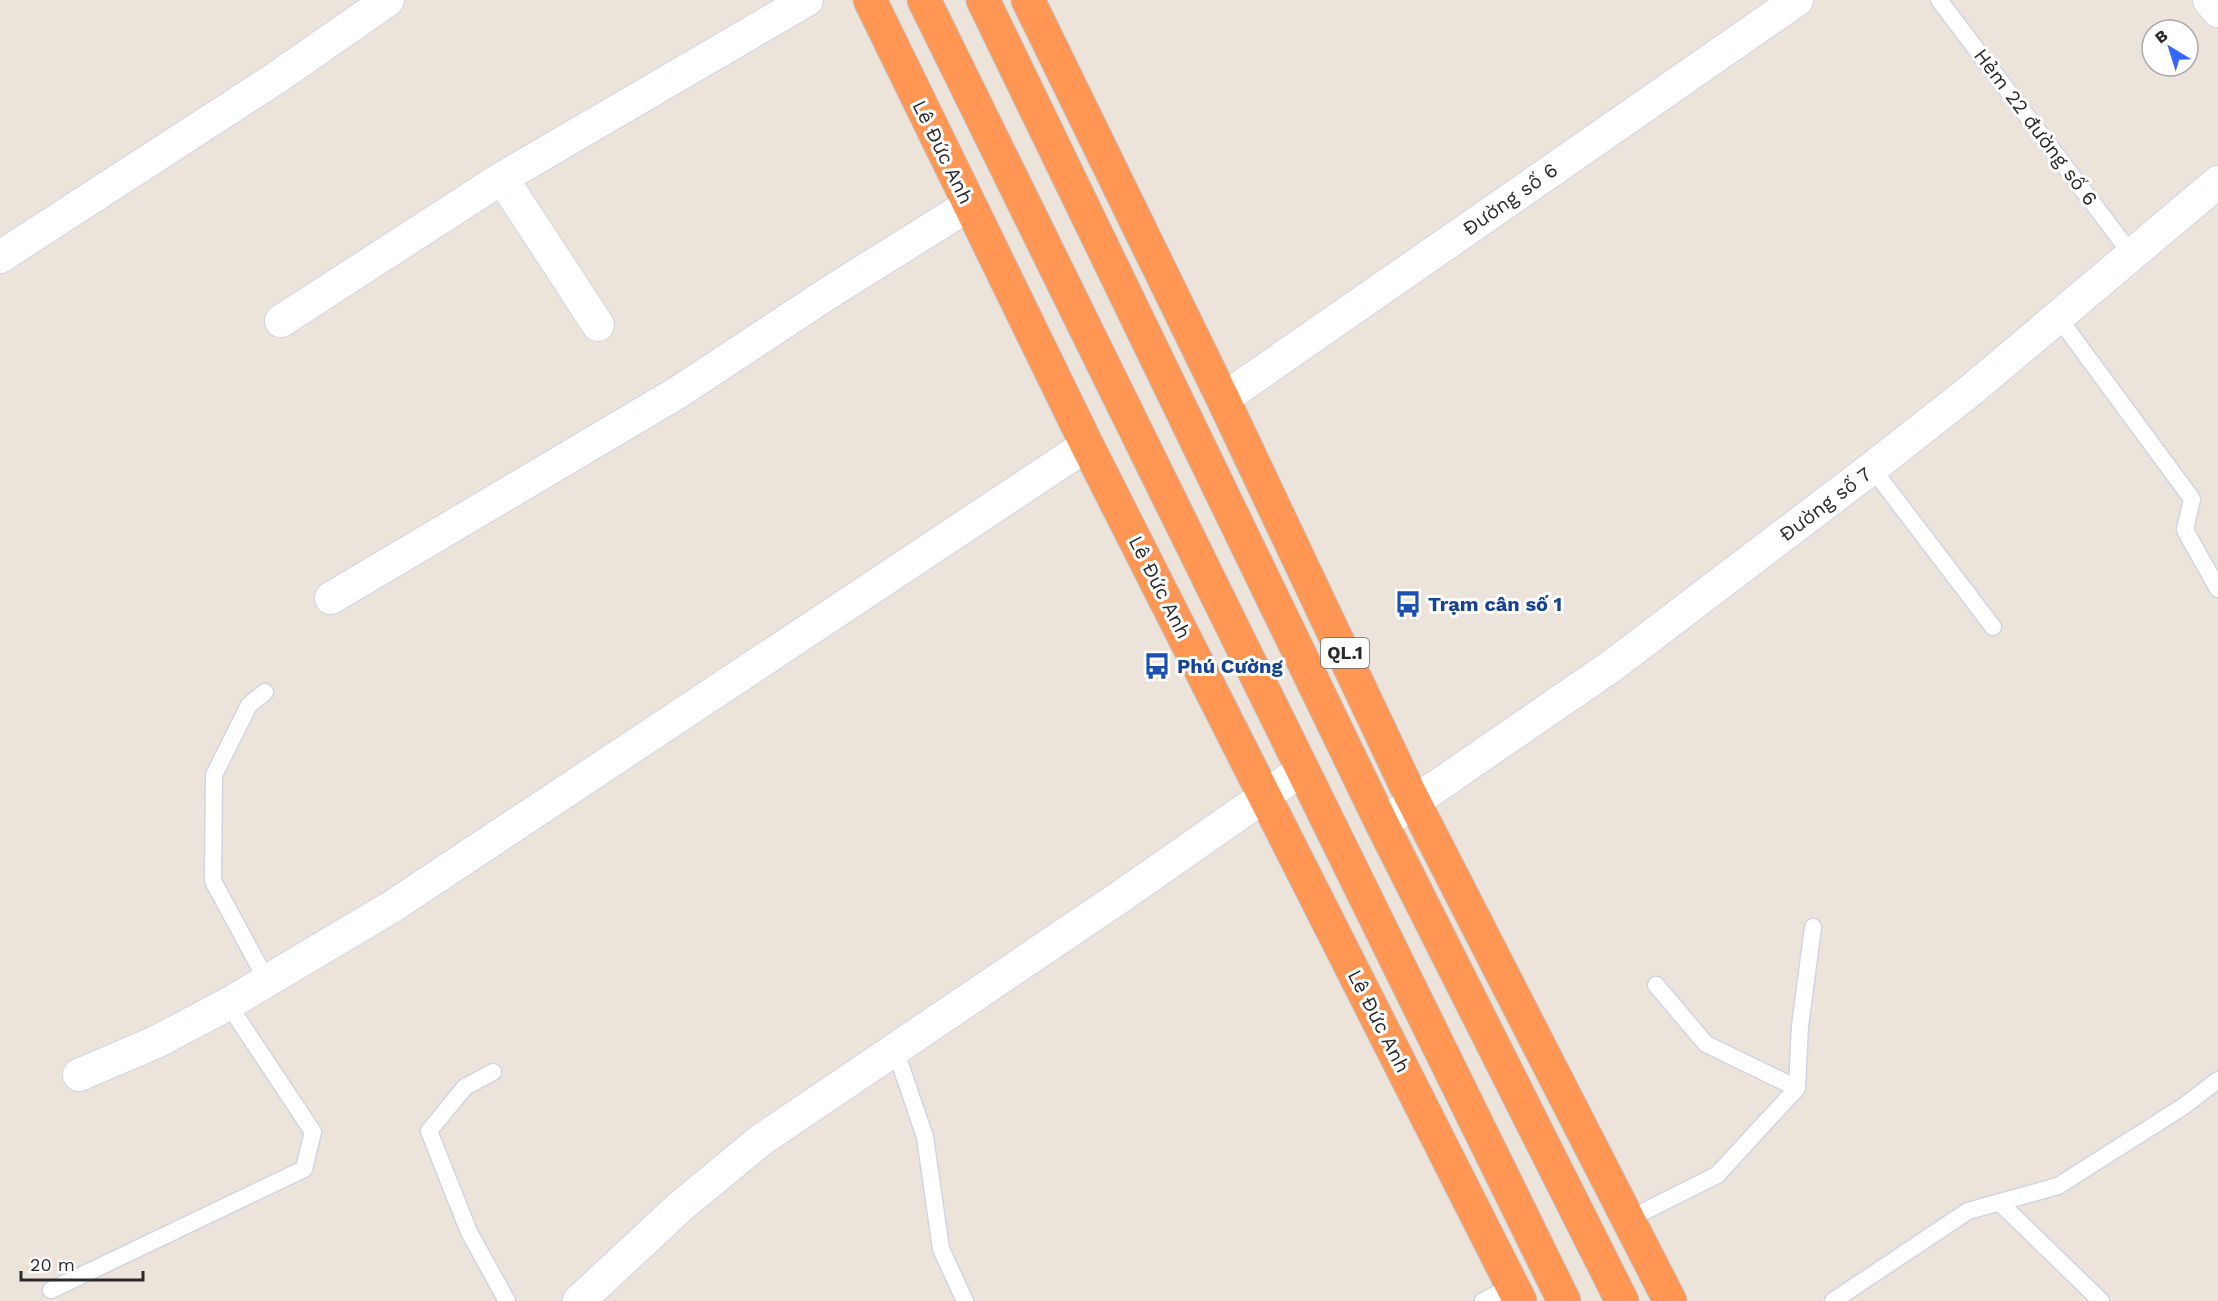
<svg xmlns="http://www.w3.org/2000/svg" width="2218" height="1301" font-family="'Work Sans',sans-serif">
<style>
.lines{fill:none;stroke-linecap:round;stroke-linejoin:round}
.lane-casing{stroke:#d1d5e3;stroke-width:19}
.street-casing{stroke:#d1d5e3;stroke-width:34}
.highway-casing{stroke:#c3c3c3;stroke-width:35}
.lane{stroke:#fff;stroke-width:16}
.street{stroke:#fff;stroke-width:32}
.highway{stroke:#ff9654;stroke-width:33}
.labels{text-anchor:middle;stroke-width:6;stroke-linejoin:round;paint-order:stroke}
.shield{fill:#fff;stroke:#6a6a6a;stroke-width:1.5}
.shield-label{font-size:18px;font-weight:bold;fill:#2a2a2a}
.street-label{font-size:20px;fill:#2a2a2a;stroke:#fff}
.transit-label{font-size:20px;font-weight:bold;fill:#164399;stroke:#fff;text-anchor:start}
</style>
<rect width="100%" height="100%" fill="#ece4db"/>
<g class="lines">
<defs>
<path id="lane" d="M1939,0l193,255
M2058,317l134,182 -7,31 33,59
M1872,468l121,159
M265,692l-16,13 -35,70 -1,106 54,100
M1656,985l50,59 91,44
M895,1049l30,88 16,112 24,52
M493,1072l-28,15 -36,44 40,101 38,69
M1999,1202l102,99
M1629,1219l88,-44 80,-87 3,-62 13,-99
M51,1290l253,-121 9,-37 -85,-128
M1483,1301l29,-15
M1833,1301l135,-90 90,-25 126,-80 34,-26"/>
<path id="street" d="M2209,0l9,11
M502,178l96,147
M0,257l276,-179 112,-78
M281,321l221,-143 305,-178
M1223,399l574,-399
M331,598l346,-205 153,-101 139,-87
M1382,824l231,-159 259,-197 98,-77 248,-209
M79,1075l77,-33 72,-38 165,-98 694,-461
M579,1301l102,-95 80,-66 359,-243 182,-127"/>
<path id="highway" d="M870,0l217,445 433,856
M924,0l640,1301
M983,0l399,824 240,477
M1028,0l195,399 185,391 262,511"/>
</defs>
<use href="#lane" class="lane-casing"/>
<use href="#street" class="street-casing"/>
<use href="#highway" class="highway-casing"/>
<use href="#lane" class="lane"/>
<use href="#street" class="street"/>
<use href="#highway" class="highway"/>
</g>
<defs>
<symbol id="bus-bare" viewBox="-9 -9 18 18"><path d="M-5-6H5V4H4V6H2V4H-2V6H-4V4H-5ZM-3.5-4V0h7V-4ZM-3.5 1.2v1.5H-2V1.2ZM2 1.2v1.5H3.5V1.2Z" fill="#1a4fb4" stroke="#fff" stroke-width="2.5" paint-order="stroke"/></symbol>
</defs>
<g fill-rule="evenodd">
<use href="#bus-bare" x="1389" y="585" width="38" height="38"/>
<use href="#bus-bare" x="1138" y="647" width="38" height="38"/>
</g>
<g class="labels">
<rect class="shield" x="1321" y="638" width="48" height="30" rx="4.5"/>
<g class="shield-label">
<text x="1345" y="659">QL.1</text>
</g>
<g class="street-label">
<text transform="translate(2036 127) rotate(53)" y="7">Hẻm 22 đường số 6</text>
<text transform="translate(943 152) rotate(64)" y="7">Lê Đức Anh</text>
<text transform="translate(1510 199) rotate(-35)" y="7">Đường số 6</text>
<text transform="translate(1825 504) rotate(-37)" y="7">Đường số 7</text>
<text transform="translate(1160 587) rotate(63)" y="7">Lê Đức Anh</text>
<text transform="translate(1379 1021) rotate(63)" y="7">Lê Đức Anh</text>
</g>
<g class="transit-label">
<text x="1428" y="611">Trạm cân số 1</text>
<text x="1177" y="673">Phú Cường</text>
</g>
</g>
<g transform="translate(2170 48) rotate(322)"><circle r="28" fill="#ffffff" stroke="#aaaaaa" stroke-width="1.5"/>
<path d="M0-4.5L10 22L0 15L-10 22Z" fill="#3665ff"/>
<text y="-9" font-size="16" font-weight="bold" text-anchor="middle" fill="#2a2a2a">B</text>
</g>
<path d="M21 1271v9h122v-9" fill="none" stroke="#2a2a2a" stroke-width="3"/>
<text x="30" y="1271" font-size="18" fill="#2a2a2a" stroke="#ffffff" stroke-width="4.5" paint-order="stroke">20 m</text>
</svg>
